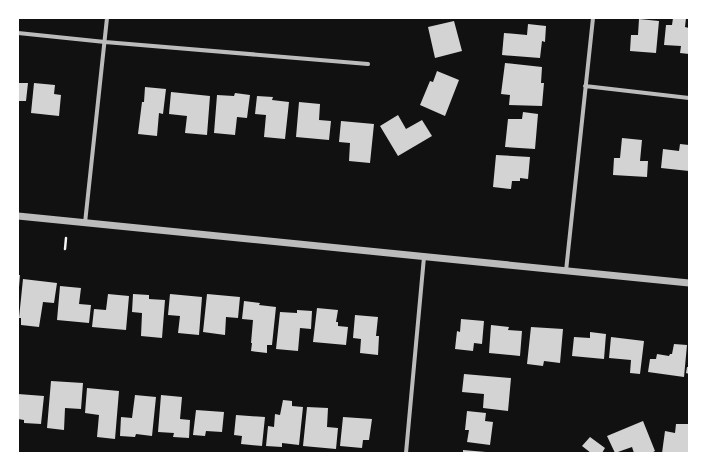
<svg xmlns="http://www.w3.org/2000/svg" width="707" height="471" font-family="'Libre Baskerville',serif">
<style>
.building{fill:#d3d3d3}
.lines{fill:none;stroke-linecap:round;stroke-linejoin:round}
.path{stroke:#f5f5f5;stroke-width:2.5}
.minor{stroke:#bcbcbc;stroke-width:4}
.tertiary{stroke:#bcbcbc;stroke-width:7}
</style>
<rect width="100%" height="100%" fill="#111"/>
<path class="building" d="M673,18h13l-1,9 4,1v26l-9,-1 1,-7 -17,-1 2,-20h6z
M639,19l20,2 -3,32 -26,-2 1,-16h7z
M454,21l8,30 -27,7 -7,-31z
M528,24l18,2 -1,16 -3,-1 -2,17 -38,-3 2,-22 23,2z
M505,63l37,4 -1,16h3l-2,23 -33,-1 1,-10 -9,-1z
M437,71l22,9 -14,36 -25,-11 10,-24 3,1z
M18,83h10l-2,18h-8z
M34,83l21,2 -1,9 7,1 -2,21 -28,-3z
M145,87l21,2 -3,25 -4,-1 -2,23 -19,-2 4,-32h2z
M171,92l39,4 -3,39 -22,-2 2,-17 -18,-2z
M235,93l15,2 -3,23 -10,-1 -2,18 -21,-2 3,-38 17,1z
M257,96l16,1 -1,3 17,2 -4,37 -21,-2 2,-22 -11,-1z
M299,102l21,2 -1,16 12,1 -2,19 -33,-3z
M523,112l15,2 -3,35 -30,-2 3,-28h14z
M398,115l8,14 16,-9 10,16 -34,20 -18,-30z
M341,121l33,3 -4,39 -21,-2 1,-18 -11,-1z
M622,138l20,2 -2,21h8l-1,16 -34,-2 1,-17h6z
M680,144l9,1v26l-28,-3 2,-19 16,2z
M496,155l34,2 -2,22 -8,-1v3h-8l-1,8 -18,-2z
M18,275h2l-1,12h-1z
M23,279l34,4 -3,20 -11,-1 -4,25 -18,-2v-7h-2z
M60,286l21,2 -2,16 12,1 -2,18 -32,-3z
M108,294l21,2 -3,34 -34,-3 2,-18 12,1z
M133,294l16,1v4l16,1 -3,38 -21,-2 1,-23 -10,-1z
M170,294l32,3 -3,38 -21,-2 2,-17 -12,-1z
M207,294l33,3 -2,21 -12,-1 -1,18 -22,-3z
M244,301l16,2 -1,2 17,2 -4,38h-5v8l-16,-2 1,-8h-1l2,-23 -11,-1z
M317,308l21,2 -2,12h2v4l10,1 -2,18 -33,-3z
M297,310l15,1 -1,18 -11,-1 -2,23 -22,-2 4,-37 17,1z
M355,315l23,2 -2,19h3l-1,19 -18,-2 1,-14 -8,-1z
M461,319l23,2 -2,23 -8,-1 -1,8 -18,-2 2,-18 3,1z
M491,325l18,2 -1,3 14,1 -2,25 -31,-3z
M531,327l32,2 -3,34 -16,-2 -1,5 -16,-2z
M590,332l16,2 -2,25 -32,-3 2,-19 16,1z
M611,337l33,4 -4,33 -10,-1 1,-13 -22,-2z
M674,344l13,1 -3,32 -36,-5 2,-13h6l1,-5 12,2 1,-2h2z
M687,367h2v7l-3,-1z
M464,374l47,4 -3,33 -25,-3 1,-14 -22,-2z
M51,381l32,2 -2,26 -16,-1 -1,22 -17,-2z
M87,388l32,3 -4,48 -18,-2 2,-22 -14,-2z
M18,394l26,2 -3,28 -17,-1v-3l-6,-1z
M135,395l21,2 -4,39 -16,-2 -1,3 -15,-1 1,-19 11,1z
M161,395l21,2 -2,22 10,1 -1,18 -16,-1 1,-4 -16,-1z
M283,400l9,1v5l11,1 -4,38 -17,-2v4l-16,-1 2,-20 6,1 1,-13 5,1z
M307,407l21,1 -1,19 11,1 -2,21 -33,-3z
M196,410l28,2 -2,20 -16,-1 -1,5 -12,-1z
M467,411l19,2 -1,8 8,1 -3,23 -23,-3 2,-12h-4z
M236,415l29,2 -3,29 -21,-2 1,-8 -8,-1z
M343,417l29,2 -3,21h-6l-1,8 -22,-2z
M643,421l12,30 -4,2h-17l-2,-6 -17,6 -8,-17z
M676,424h13v29h-27l3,-22 10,2z
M590,437l15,11 -3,5h-11l-9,-7z
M463,450l23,2v1h-23z"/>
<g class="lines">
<path class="path" d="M65,249l1,-11"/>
<path class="minor" d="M18,33l87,9 263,22
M585,86l104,12
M85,223l22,-205
M566,271l27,-253
M406,453l18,-196"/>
<path class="tertiary" d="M18,216l671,67"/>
</g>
<rect width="707" height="471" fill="none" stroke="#ffffff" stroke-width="38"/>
</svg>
